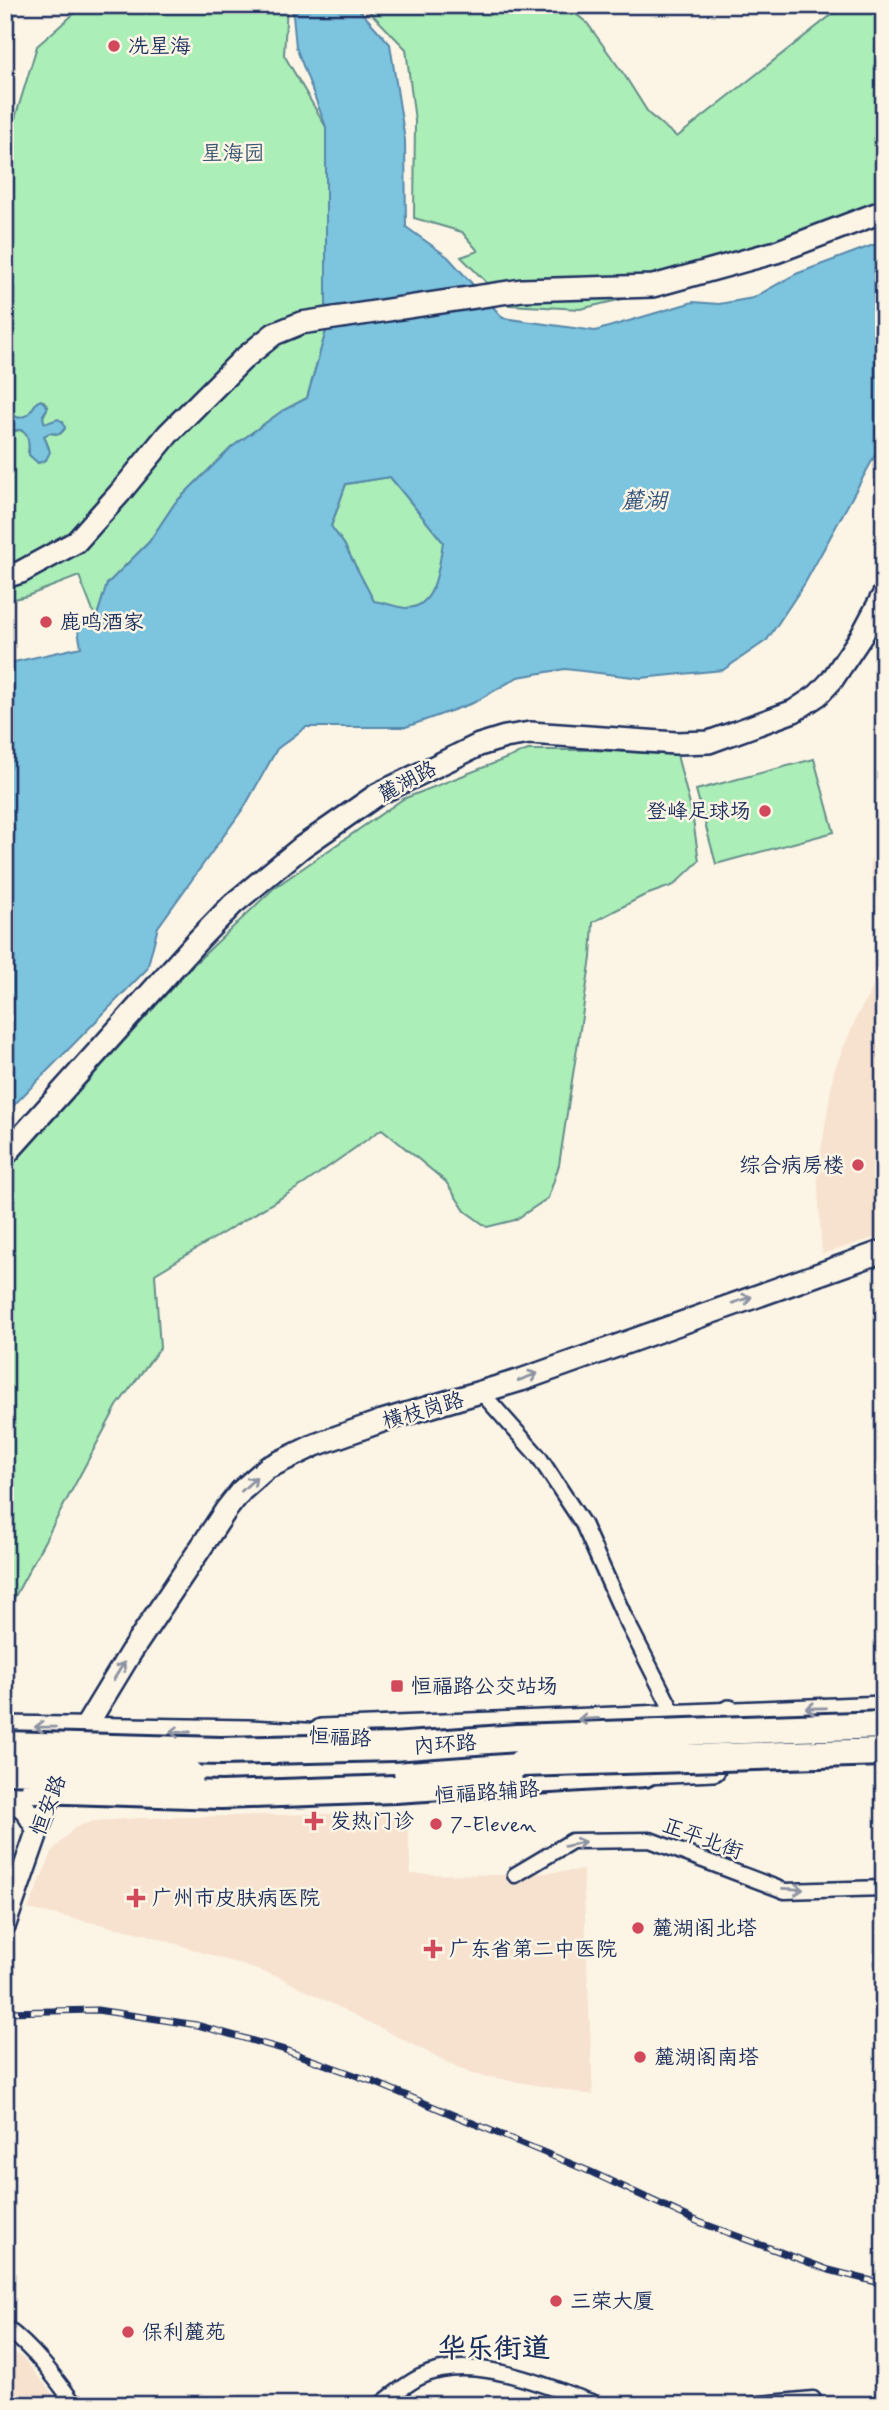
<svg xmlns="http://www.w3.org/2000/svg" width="889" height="2410" font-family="Mynerve,'LXGW WenKai TC',sans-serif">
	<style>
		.built { fill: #f7e2d0 }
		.green { fill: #aceeb7; stroke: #648e8a; stroke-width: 2 }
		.water { fill: #7dc4de; stroke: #5688ab; stroke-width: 2; fill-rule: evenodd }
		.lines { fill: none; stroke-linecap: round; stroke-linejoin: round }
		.street-casing { stroke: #1b2f5e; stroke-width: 19 }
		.secondary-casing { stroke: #1b2f5e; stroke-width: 26 }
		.primary-casing { stroke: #1b2f5e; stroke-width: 28 }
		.highway-casing { stroke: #1b2f5e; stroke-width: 32 }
		.street { stroke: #fcf5e5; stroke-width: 14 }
		.secondary { stroke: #fcf5e5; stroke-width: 21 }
		.primary { stroke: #fcf5e5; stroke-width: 23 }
		.highway { stroke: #fcf5e5; stroke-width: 26 }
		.rail-casing { stroke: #1b2f5e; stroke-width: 7 }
		.rail { stroke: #fcf5e5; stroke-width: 4.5; stroke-dasharray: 13; stroke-linecap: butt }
		.highway-bridge-casing { stroke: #1b2f5e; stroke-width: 32; stroke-linecap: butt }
		.highway-bridge { stroke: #fcf5e5; stroke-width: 26 }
		.oneway { stroke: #8c92a2 }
		.poi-dot { fill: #d1495b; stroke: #fcf5e5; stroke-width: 2.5 }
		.labels { text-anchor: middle; stroke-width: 5; stroke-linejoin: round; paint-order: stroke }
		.poi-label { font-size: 21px; fill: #1b2f5e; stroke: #fcf5e5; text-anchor: start }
		.park-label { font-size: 21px; fill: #385570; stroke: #fcf5e5 }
		.street-label { font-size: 21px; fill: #1b2f5e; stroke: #fcf5e5 }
		.water-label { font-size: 23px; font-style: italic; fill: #34547e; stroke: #fcf5e5 }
		.district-label { font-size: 28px; font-weight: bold; fill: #1b2f5e; stroke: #fcf5e5 }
	</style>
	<rect width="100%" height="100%" fill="#fcf5e5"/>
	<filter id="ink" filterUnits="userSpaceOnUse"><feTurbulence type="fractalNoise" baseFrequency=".0143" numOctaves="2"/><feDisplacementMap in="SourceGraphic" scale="14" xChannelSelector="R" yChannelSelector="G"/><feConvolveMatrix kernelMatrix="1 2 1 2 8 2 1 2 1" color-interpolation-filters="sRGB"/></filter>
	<g filter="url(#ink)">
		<path class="built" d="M884,823V1235L822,1254L817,1175L834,1070L857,1016L883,969L870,862Z
			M407,1812L411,1874L515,1875L583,1870L593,2095L471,2074L279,1977L145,1934L28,1909L53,1850L74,1828L93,1821L140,1818Z
			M5,2347L24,2359L62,2405H5Z"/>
		<path class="green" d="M84,5H287L284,55L326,127V331L307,398L282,411L232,447L175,503L149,542L107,584L96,619L79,576L27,596L5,601V439L7,433L20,430C30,436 30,441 28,452L38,463L46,460L49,448L44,436L49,433C56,434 62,435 65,428L44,422L42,419L48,407L44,401L37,402L28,415L19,418L14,416L5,403V126L13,125L37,46Z
			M363,5H565L587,23L625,76L649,114L677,137L844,5H884V221L730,274L580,309L509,305L461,257L478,251L462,232L414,218L415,121L406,49Z
			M390,477L444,543C439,564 437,609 406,608C398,608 384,602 374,602L344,544L331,527L346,484Z
			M528,750H592L677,755L692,813L699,861L674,885L643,896L593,922L591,958L559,1165L548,1198L515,1220L487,1227L465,1211L446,1182L382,1129L304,1184L155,1274L160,1348L117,1406L5,1615V1173L189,969L274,888L403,799Z
			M814,759L834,832L716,864L696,790Z"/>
		<path class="water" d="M292,5H355L390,44L405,140L406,227L448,257L503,318L595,331L693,302L719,304L753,298L796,274L884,241V439L805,583L767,640L723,670L641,678L565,669L518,677L473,703L406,727H306L277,749L245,806L158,927L147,969L13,1106L5,1110V664L81,647L77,625L96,619L107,584L149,542L175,503L232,447L282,411L307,398L326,331V127L296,47ZM390,477L443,542C439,564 437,609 406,608C398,608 384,602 374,601L344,544L331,526L346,484Z
			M41,400L48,407L43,415L44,422L47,423L58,419L63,422L65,428L60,434L49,433L44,436L50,452L46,460L38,463L29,455C29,440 29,422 7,433L5,439V403L14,416L19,418L28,415L37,402Z"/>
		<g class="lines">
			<defs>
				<path id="street" d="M482,1393L539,1457L583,1524L625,1618L674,1714
					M515,1875L572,1841L650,1840L785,1891L884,1888
					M5,2327C34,2349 54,2376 75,2405
					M380,2405C393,2395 406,2384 420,2377C474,2351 548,2388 600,2405
					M750,2405L813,2399L814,2405"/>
				<path id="secondary" d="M5,577L21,572L76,542L119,494L168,434L242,360L274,334L301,323L522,290L653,286L776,252L884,211
					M5,1155L199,939L233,904L302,847L378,794L479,745L505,737L530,733L676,743L709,742L794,711L818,695L832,680L862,635L884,594
					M321,1730L884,1707
					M77,1741L131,1652L226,1510L241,1491L267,1468L315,1445L382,1421L521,1380L884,1251
					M631,1776L645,1773L714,1770
					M5,1794L26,1810L38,1830
					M5,1924L56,1778"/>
				<path id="primary" d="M5,1728L249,1732L341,1737
					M696,1734L729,1712"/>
				<path id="highway" d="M190,1775L290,1773L521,1763
					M5,1788L35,1789
					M395,1789L645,1773"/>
			</defs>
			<use href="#street" class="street-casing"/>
			<use href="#secondary" class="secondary-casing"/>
			<use href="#primary" class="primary-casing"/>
			<use href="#highway" class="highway-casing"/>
			<use href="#street" class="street"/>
			<use href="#secondary" class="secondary"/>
			<use href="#primary" class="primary"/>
			<use href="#highway" class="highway"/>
			<defs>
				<path id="rail" d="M5,2012L97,2010L197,2025L282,2049L374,2082L591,2172L699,2222L829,2270L884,2284"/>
			</defs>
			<use href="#rail" class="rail-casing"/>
			<use href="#rail" class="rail"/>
			<defs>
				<path id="highway-bridge" d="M5,1745L221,1751L393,1747L517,1738L884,1725
					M521,1763L884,1752
					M5,1770L190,1775
					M35,1789L221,1795L395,1789"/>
			</defs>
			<use href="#highway-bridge" class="highway-bridge-casing"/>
			<use href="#highway-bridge" class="highway-bridge"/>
		</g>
		<defs><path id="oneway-shaft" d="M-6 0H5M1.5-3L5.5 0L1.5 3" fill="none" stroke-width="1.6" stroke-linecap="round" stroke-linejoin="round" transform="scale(1.75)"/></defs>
		<g class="oneway">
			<use href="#oneway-shaft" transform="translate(742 1300) rotate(-19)"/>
			<use href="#oneway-shaft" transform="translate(528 1377) rotate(-20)"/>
			<use href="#oneway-shaft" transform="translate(249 1484) rotate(-43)"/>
			<use href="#oneway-shaft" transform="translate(119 1671) rotate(-58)"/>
			<use href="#oneway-shaft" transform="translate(816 1708) rotate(179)"/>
			<use href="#oneway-shaft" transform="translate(588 1719) rotate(177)"/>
			<use href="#oneway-shaft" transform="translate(45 1727) rotate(-179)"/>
			<use href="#oneway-shaft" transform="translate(180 1732) rotate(-180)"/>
			<use href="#oneway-shaft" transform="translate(575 1844) rotate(-13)"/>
			<use href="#oneway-shaft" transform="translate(793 1889) rotate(3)"/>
		</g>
	</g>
	<g class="poi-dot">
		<circle cx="114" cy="46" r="7"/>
		<circle cx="46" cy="622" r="7"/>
		<circle cx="765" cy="811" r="7"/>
		<circle cx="858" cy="1165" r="7"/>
		<rect x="390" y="1679" width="14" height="14" rx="3.5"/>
		<path d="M310.5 1810.5h7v7h7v7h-7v7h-7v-7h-7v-7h7z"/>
		<circle cx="436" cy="1824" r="7"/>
		<path d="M132.5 1887.5h7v7h7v7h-7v7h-7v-7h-7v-7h7z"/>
		<circle cx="638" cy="1928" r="7"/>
		<path d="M429.5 1938.5h7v7h7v7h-7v7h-7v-7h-7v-7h7z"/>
		<circle cx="640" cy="2057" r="7"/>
		<circle cx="556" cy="2301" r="7"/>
		<circle cx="128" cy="2332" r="7"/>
	</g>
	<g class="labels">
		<g class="poi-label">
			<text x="128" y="53">冼星海</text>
			<text x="60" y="629">鹿鸣酒家</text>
			<text x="751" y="818" text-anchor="end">登峰足球场</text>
			<text x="844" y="1172" text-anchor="end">综合病房楼</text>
			<text x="411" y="1693">恒福路公交站场</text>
			<text x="330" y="1828">发热门诊</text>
			<text x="450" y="1831">7-Eleven</text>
			<text x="152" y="1905">广州市皮肤病医院</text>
			<text x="652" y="1935">麓湖阁北塔</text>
			<text x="449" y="1956">广东省第二中医院</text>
			<text x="654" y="2064">麓湖阁南塔</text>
			<text x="570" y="2308">三荣大厦</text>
			<text x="142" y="2339">保利麓苑</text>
		</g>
		<g class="park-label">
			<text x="233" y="160">星海园</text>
		</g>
		<g class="street-label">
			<text transform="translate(407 781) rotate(-28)" y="7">麓湖路</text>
			<text transform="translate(423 1410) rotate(-16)" y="7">横枝岗路</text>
			<text transform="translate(340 1737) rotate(3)" y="7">恒福路</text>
			<text transform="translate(445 1744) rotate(-4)" y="7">内环路</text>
			<text transform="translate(487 1792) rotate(-4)" y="7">恒福路辅路</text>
			<text transform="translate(48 1805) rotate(-69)" y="7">恒安路</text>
			<text transform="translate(703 1838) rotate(20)" y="7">正平北街</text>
		</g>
		<g class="water-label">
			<text x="644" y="508">麓湖</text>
		</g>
		<g class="district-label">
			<text x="494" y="2357">华乐街道</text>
		</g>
	</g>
	<rect width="889" height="2410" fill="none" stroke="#fcf5e5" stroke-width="28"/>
	<rect x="14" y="14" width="861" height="2382" fill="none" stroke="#1b2f5e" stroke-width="2.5" filter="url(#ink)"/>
</svg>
